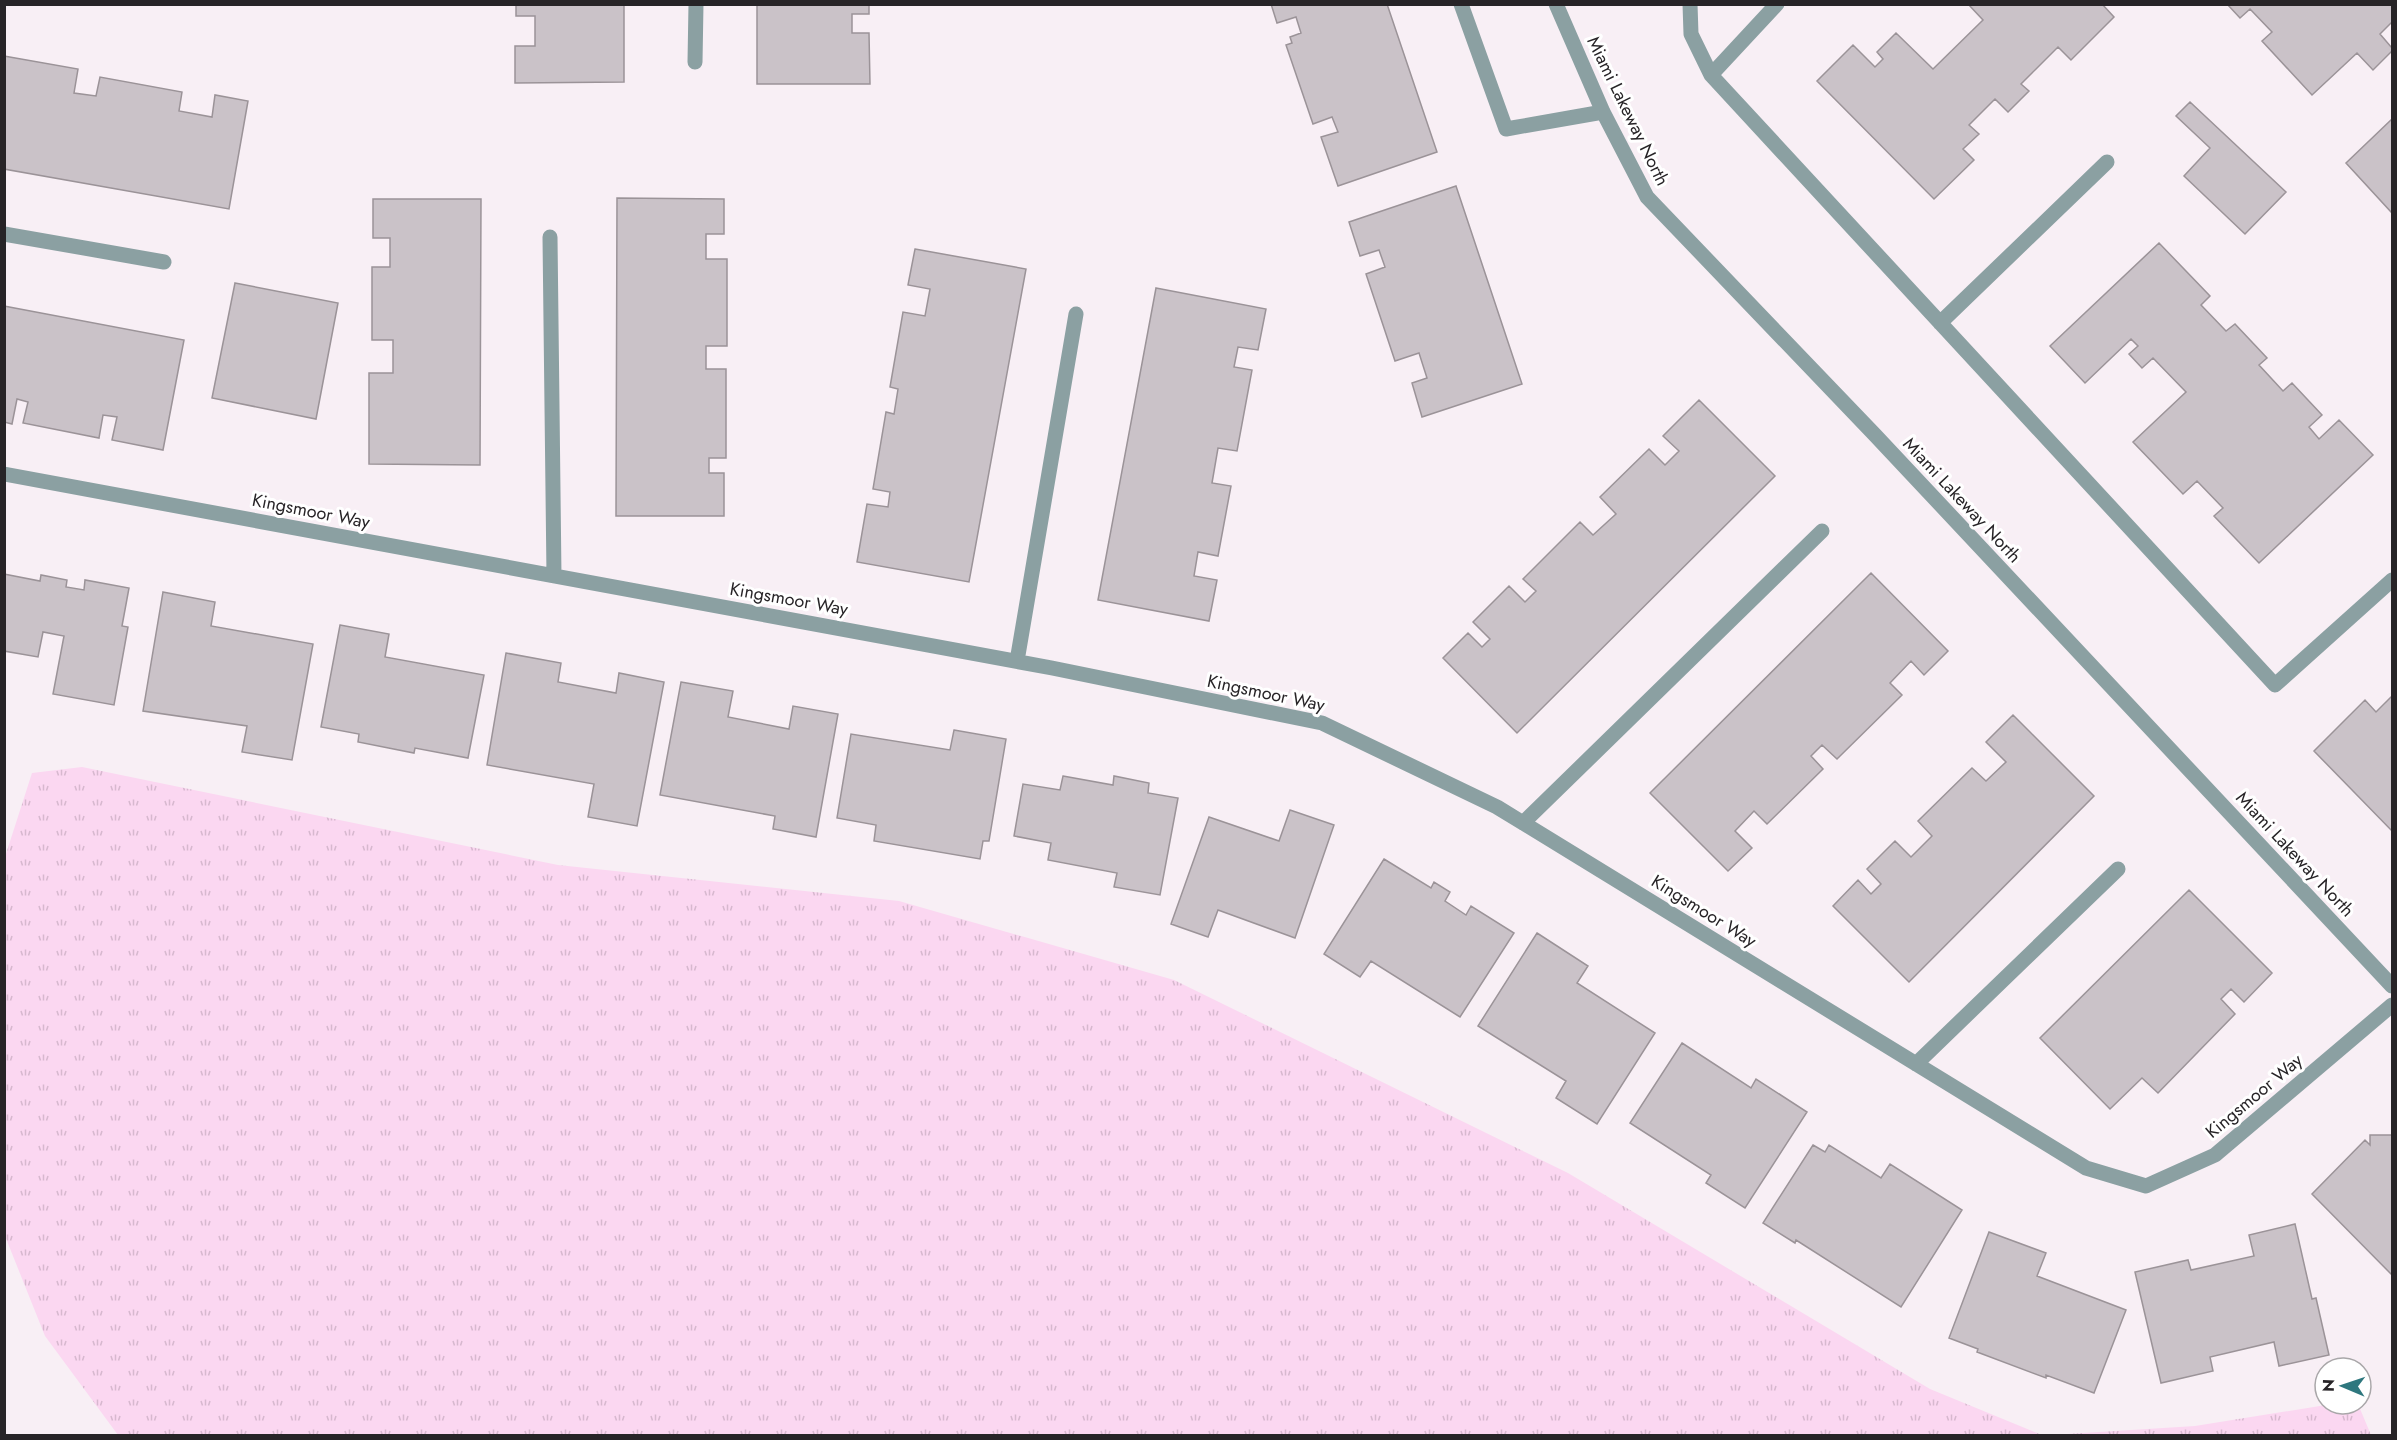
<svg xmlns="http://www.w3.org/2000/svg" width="2397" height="1440" font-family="Jost,sans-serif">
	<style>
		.grass { fill: url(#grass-tufts) }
		.building { fill: #cac2c8; stroke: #9b9398; stroke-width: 1.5 }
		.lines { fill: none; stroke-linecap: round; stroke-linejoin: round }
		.minor { stroke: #8ba0a2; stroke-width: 15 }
		.labels { text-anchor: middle; stroke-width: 6; stroke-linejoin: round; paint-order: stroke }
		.street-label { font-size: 18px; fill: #272427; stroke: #fff }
	</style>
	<defs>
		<pattern id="grass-tufts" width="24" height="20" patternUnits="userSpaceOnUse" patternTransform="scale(1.5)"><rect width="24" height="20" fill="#fbd7f1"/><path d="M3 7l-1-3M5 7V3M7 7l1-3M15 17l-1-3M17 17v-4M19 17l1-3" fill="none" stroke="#d7b8cf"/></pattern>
	</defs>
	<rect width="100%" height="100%" fill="#f8eff5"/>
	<path class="grass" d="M82,767L558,865L899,901L1174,980L1568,1173L1930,1389L2042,1435H118L45,1336L5,1236V857L32,773Z
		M2332,1404H2358L2371,1435H2051L2195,1426Z"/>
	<path class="building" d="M516,4H624V82L515,83V46H535V16H516Z
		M757,4H869V14H852V33H869L870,84H757Z
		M1271,4H1387L1437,152L1338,186L1321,137L1338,132L1332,117L1313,124L1286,45L1292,43L1290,37L1301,33L1296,17L1277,23Z
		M1968,4H2102L2114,17L2071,60L2058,47L2021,84L2029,91L2008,112L1995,99L1969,125L1979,134L1963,149L1974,160L1934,199L1817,81L1853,45L1875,67L1883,59L1877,52L1896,33L1933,69L1983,20Z
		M2227,4H2392V22L2380,34L2392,48V51L2373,70L2357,53L2312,95L2262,41L2272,32L2250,9L2240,18Z
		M4,56L78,69L74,93L96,96L100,77L182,92L179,111L212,117L215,95L248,101L229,209L4,169Z
		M2190,102L2286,192L2245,234L2184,176L2210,148L2176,116Z
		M2392,119V213L2346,163Z
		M1456,186L1522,384L1422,417L1412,383L1427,378L1419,353L1395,361L1366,274L1385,267L1379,250L1360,256L1349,222Z
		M617,198L724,199V234H706V259H727V346H706V369H726V458H709V473H724V516H616Z
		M373,199H481L480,465L369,464V373H393V340H372V267H390V238H373Z
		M2159,243L2210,296L2201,305L2226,331L2235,324L2267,358L2259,365L2283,391L2292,383L2322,415L2309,427L2319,439L2339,420L2373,455L2259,563L2214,516L2223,508L2197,481L2183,494L2133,442L2186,392L2153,358L2142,368L2129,354L2138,346L2131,339L2085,383L2050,346Z
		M915,249L1026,269L969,582L857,562L867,504L888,507L890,492L873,489L886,412L894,414L898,389L890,387L903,312L925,316L930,289L908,285Z
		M235,283L338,303L316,419L212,398Z
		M1156,288L1266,309L1258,350L1238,347L1234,367L1252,370L1237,451L1218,448L1212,483L1231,486L1218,556L1198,552L1194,576L1217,580L1209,621L1098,600Z
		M4,306L184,340L163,450L112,440L117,417L103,415L99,438L23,423L28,402L17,399L12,424L4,422Z
		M1699,400L1775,476L1517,733L1443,658L1468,633L1482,647L1490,639L1473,622L1509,586L1525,602L1536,591L1523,579L1580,522L1593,535L1616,514L1600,497L1649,449L1665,465L1679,451L1663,436Z
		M1871,573L1948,651L1924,675L1911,661L1890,683L1902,695L1837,759L1822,745L1811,756L1823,769L1767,824L1754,811L1735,831L1752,848L1728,871L1650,793Z
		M4,574L40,581L41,575L67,580L66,587L84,590L85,580L129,588L122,626L128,627L114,705L53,694L64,636L43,632L38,657L4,651Z
		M163,592L215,602L211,626L313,644L292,760L242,752L247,726L143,711Z
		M340,625L389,634L385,657L484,675L468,758L415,748L414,753L358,742L359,734L321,727Z
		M506,653L561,663L558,682L616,693L619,673L664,682L637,826L588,817L594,784L487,765Z
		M681,682L733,691L728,717L789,729L793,706L838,714L816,837L773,829L775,816L660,795Z
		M2392,696V831L2314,751L2365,700L2376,712Z
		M2013,715L2094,796L1909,982L1833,906L1858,880L1871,894L1881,884L1867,869L1895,841L1911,857L1932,836L1918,821L1972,768L1986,781L2006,762L1986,742Z
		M954,730L1006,739L989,841H983L980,859L874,841L876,825L837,818L851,734L950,750Z
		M1063,776L1113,785L1114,776L1149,783L1148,793L1178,798L1160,895L1114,887L1117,873L1048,860L1051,843L1014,836L1023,784L1060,790Z
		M1290,810L1334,825L1295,938L1218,910L1208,937L1171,924L1209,817L1279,841Z
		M1384,859L1431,888L1434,882L1450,892L1445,901L1466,915L1471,906L1514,933L1460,1017L1371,961L1360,977L1324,954Z
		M2189,890L2272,973L2244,1002L2231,989L2221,999L2235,1014L2158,1093L2142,1078L2110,1109L2040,1038Z
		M1537,933L1588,966L1577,983L1655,1033L1597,1124L1556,1098L1566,1081L1478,1026Z
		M1682,1043L1751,1088L1756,1079L1807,1112L1745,1208L1706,1183L1711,1175L1630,1123Z
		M2370,1135H2392V1275L2312,1194L2365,1140L2370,1145Z
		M1813,1145L1825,1152L1829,1145L1881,1178L1890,1164L1962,1210L1901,1307L1796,1240L1795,1243L1763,1223Z
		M2295,1224L2312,1299L2316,1298L2329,1355L2279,1366L2274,1342L2210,1357L2213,1371L2161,1383L2135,1272L2188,1260L2191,1270L2254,1256L2249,1235Z
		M1989,1232L2046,1253L2037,1276L2126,1310L2094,1393L2046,1375V1378L1977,1352L1978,1349L1949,1338Z"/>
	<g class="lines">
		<path class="minor" d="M1461,4L1506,129L1603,112
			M1556,4L1603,112L1647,197L1875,435L2392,986
			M1690,4L1691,34L1711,75L2275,685L2392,580
			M695,62L696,4
			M1711,75L1777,4
			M4,234L164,262
			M550,237L554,576
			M1940,323L2107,162
			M4,474L1052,668L1322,723L1497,807L2086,1168L2146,1186L2215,1155L2392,1005
			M1017,661L1076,314
			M1523,823L1822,531
			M1916,1064L2118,869"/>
	</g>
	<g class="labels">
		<g class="street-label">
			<text transform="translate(1628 111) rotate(64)" y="6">Miami Lakeway North</text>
			<text transform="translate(1962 500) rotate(47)" y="6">Miami Lakeway North</text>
			<text transform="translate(311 511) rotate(11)" y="6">Kingsmoor Way</text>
			<text transform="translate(789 599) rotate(10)" y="6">Kingsmoor Way</text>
			<text transform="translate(1266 693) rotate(12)" y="6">Kingsmoor Way</text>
			<text transform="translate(2295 854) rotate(47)" y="6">Miami Lakeway North</text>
			<text transform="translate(1704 911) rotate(32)" y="6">Kingsmoor Way</text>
			<text transform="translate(2254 1096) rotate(-40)" y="6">Kingsmoor Way</text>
		</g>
	</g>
	<rect width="2397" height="1440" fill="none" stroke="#272427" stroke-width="12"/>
	<g transform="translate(2343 1386) rotate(272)"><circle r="28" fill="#ffffff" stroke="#a9a7a9" stroke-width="1.5"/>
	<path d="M0-4.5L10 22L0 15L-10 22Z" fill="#2e777e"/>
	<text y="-9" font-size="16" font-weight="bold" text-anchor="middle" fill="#272427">N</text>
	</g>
</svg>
